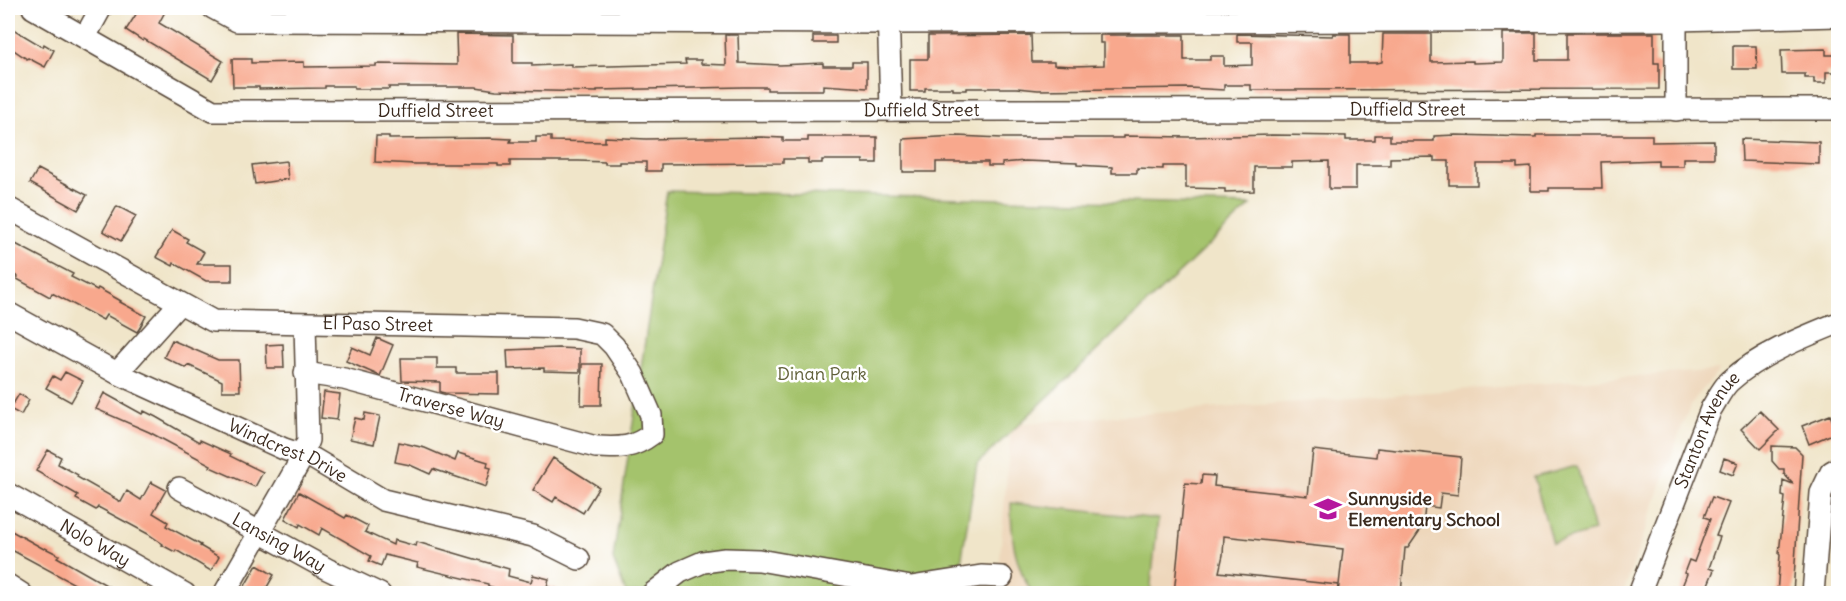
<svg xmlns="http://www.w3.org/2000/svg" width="1846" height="601" font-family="Delius,sans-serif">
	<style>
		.built { fill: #eed7bb }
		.green { fill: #a4c36c; stroke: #707645; stroke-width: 1.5 }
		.building { fill: #f8a88d }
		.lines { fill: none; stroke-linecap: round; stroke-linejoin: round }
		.minor-casing { stroke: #564638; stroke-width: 24 }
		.minor { stroke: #fff; stroke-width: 21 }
		.labels { text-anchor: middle; stroke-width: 5; stroke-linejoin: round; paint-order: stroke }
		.street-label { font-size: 18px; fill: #3b2a1e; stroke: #fff }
		.park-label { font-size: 18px; fill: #606039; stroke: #fff }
		.poi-label { font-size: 18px; font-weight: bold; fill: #3b2a1e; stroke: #fff; text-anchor: start }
	</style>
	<rect width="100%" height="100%" fill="#fff"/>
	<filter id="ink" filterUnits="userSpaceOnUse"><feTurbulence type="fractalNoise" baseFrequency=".0167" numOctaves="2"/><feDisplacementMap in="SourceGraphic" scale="12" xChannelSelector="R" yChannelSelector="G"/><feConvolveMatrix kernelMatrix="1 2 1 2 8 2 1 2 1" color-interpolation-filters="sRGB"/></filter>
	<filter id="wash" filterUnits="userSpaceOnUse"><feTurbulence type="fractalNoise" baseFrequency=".008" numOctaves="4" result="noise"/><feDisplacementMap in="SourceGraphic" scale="24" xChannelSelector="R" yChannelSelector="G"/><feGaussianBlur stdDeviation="1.35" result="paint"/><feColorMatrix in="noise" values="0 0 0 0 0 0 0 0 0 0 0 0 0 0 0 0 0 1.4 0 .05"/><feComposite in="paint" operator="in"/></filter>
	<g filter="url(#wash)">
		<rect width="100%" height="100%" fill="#f0e5c9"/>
		<path class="built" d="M1720,370L1696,397L1686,415L1623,593L997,594L1011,424Z"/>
		<path class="green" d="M667,191L1251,205L977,464L956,593H626L613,559Z
			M1577,466L1594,531L1552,543L1534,477Z
			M1011,503L1158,519L1150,593H1032C1014,562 1011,538 1011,503Z"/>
		<g id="blocks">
			<path class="building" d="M140,8H167L159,23L223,61L212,80L144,39L143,41L126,30Z
				M8,26L43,47L44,44L54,50L45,67L28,58L27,59L8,46Z
				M1503,33H1536V60H1567V33H1654V63H1659V89L1273,90H1251V85H1224V90L1189,88L1038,90L1017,88H967V90H953V88H925V91H910V59H928V36L1031,35L1032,62H1054V65L1074,66L1104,65V43H1100V35H1184V60H1210V56H1224V66L1252,65V42H1237V34L1333,36V34H1350V63H1377L1382,62L1383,34H1431V62L1473,61V63L1503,62Z
				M456,34L513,35V63H532V66L572,64V67L686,64L685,60H701V64L726,65L725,35H738L739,63L780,65L823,63V66H852V62H867V88L823,85V90H767V87H743L597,90V92L496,90L476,87H389V89H354V86H325V88L259,89V87H233L232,59H251V63L304,62V67L376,66V64L457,65Z
				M813,36H836V43H813Z
				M1733,46H1756L1757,69H1733Z
				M1826,49V55H1839V72H1826V83H1814V78H1805V74H1782L1781,50Z
				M1272,135L1346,136V140H1375V135H1390V141H1434V136L1456,135L1536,137V135H1652V142L1714,141V158H1683V166H1658V160L1601,162L1602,188H1549V191H1531V167L1517,168V164H1477V185H1449V161H1434V157L1390,158V165H1356V189H1329V161L1292,162V167H1254V191L1225,192V189L1186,188V166H1163V169L1137,168V173H1112V167L1077,165V163L1025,161L1002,163V166H988V162H936V172H903V139L957,136L1002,138H1123V136L1189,137Z
				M376,136H389V139L489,138L511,139L510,142H536V137H551V141L605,142V137L646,139L761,137L783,138V141H808V137H877V163H863V160H822V163H808V159H783V163L661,164V171H646V162H619V164H605V162L579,161H510V166H498V164H415L375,162Z
				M1741,139L1819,142V164L1742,161Z
				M286,161L288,179L255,184L252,165Z
				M38,169L87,195L78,210L30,183Z
				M117,206L136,216L121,241L103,231Z
				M172,230L188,239L186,242L204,252L197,264H232V281H206L174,263L173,266L156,257Z
				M8,240L73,274L71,277L97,290L98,288L121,301L120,302L146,316L139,329L137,332L106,315L103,320L52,293L50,297L17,279L18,277L8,271Z
				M377,338L393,345L380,376L346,361L352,347L370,355Z
				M172,340L218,360H239L240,391H222V381L188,365L186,368L164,357Z
				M283,344L284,368H267L266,345Z
				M558,348L580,349V372L544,371V368L508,369L507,350Z
				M401,358H437V368H456V373H499V394L445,393L440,392V382L402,381Z
				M582,364H602L601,405H581Z
				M65,372L83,381L71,402L46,388L53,376L60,380Z
				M324,392L340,394L337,420L321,418Z
				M104,393L142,414L144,411L156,417L199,442L200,440L231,454L230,456L263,472L255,487L210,467L211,465L149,432L96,409Z
				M19,394L29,400L21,415L10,409Z
				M1760,411L1779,430L1760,449L1741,429Z
				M365,413L380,416L374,444L350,439L355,418L364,420Z
				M1830,415L1837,432L1809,444L1802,426Z
				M399,442L425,448L455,461L458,453L488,462L487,467L491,468L486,487L433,469L430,474L410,465L395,462Z
				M1772,446L1795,447L1802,454L1793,594H1777L1780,555L1779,554L1785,497L1782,496L1783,480L1793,484L1784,474V469H1779L1772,461Z
				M1377,448L1461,457L1458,495L1441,493L1439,508L1425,506L1423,526L1408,548H1405L1401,594H1338L1343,549L1224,536L1223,555L1219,572L1338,585L1337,594H1174L1185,483L1201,484L1202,475L1215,476L1214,486L1308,496L1313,450L1376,457Z
				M48,450L61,457L58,464L78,475L77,477L121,502L127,491L141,500L151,482L166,490L153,513L168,522L166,526L201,545L200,546L219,557L211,571L176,550L175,552L162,545L163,544L148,534L98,507L96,510L76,499L78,495L36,471Z
				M553,458L599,487L583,513L556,497L553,502L533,490Z
				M1724,458L1738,463L1733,475L1720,470Z
				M299,492L345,518L347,515L368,526L365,532L393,545L394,540L416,546L417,542L509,569L508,576L531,582L533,575L549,579L547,587L558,589L557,594H517L488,586V584L417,567L418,563L385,555L381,566L369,561L371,556L322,528L319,535L300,524L299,527L285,519Z
				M1712,497L1729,503L1716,536L1720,537L1709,568L1714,570L1704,594H1679L1687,574L1684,573L1689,560L1694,562L1710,519L1704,517Z
				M8,529L44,549L45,548L59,555L57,557L122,594H79L82,588L8,548Z
				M257,565L274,575L263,594H250L243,589Z"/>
		</g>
	</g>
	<g filter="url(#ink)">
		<use href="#blocks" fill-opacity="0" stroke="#564638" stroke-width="1.5"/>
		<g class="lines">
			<defs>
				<g id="minor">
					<path id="s1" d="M33,8L213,111L1838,109"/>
					<path d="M213,8L237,21L888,23L1676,20L1838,16"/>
					<path d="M888,8L891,110"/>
					<path d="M85,37L101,8"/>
					<path d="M1676,110V8"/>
					<path id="s2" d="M8,208L213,321L574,328L602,334L614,346L633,374L651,415L652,434C632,449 620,448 596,447L344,379L305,373"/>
					<path id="s3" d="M8,313L117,373L284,449L314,459L383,500L533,536L579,559"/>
					<path d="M117,373L179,304"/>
					<path id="s4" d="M179,488L327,569L380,594"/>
					<path id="s5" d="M8,494L185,594"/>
					<path d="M8,585L22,594"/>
					<path d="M224,594L298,465L308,440L305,324"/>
					<path d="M652,594L680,572L703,562L725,559L759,560L911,587L981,576L1002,577"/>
					<path id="s6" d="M1639,594L1711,409C1717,400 1722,388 1730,381C1760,354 1801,338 1838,323"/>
					<path d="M1813,594L1821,493L1831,472L1838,468"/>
				</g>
			</defs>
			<use href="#minor" class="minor-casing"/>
			<use href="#minor" class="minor"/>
		</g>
	</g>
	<defs>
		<symbol id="school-bare" viewBox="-9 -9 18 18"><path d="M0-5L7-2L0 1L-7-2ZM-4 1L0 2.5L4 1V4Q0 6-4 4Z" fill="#b5179e" stroke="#fff" stroke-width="2.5" paint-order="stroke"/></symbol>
	</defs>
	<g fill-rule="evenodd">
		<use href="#school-bare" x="1309" y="490" width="38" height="38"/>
	</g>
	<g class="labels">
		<g class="street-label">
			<text dy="6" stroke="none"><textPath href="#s1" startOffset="430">Duffield Street</textPath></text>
			<text dy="6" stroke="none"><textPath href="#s1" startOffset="916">Duffield Street</textPath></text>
			<text dy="6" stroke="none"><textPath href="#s1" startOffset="1402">Duffield Street</textPath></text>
			<text dy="6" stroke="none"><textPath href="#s2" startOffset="399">El Paso Street</textPath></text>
			<text transform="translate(451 408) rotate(15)" y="6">Traverse Way</text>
			<text dy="6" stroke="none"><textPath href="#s6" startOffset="178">Stanton Avenue</textPath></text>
			<text dy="6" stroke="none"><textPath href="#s3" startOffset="312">Windcrest Drive</textPath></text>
			<text dy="6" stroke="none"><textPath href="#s4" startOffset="114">Lansing Way</textPath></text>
			<text dy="6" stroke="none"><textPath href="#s5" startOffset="100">Nolo Way</textPath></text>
		</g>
		<g class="park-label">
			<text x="822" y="380">Dinan Park</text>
		</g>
		<g class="poi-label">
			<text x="1348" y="505">Sunnyside<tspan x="1348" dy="21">Elementary School</tspan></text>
		</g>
	</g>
	<rect width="1846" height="601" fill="none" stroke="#fff" stroke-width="30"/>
</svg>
